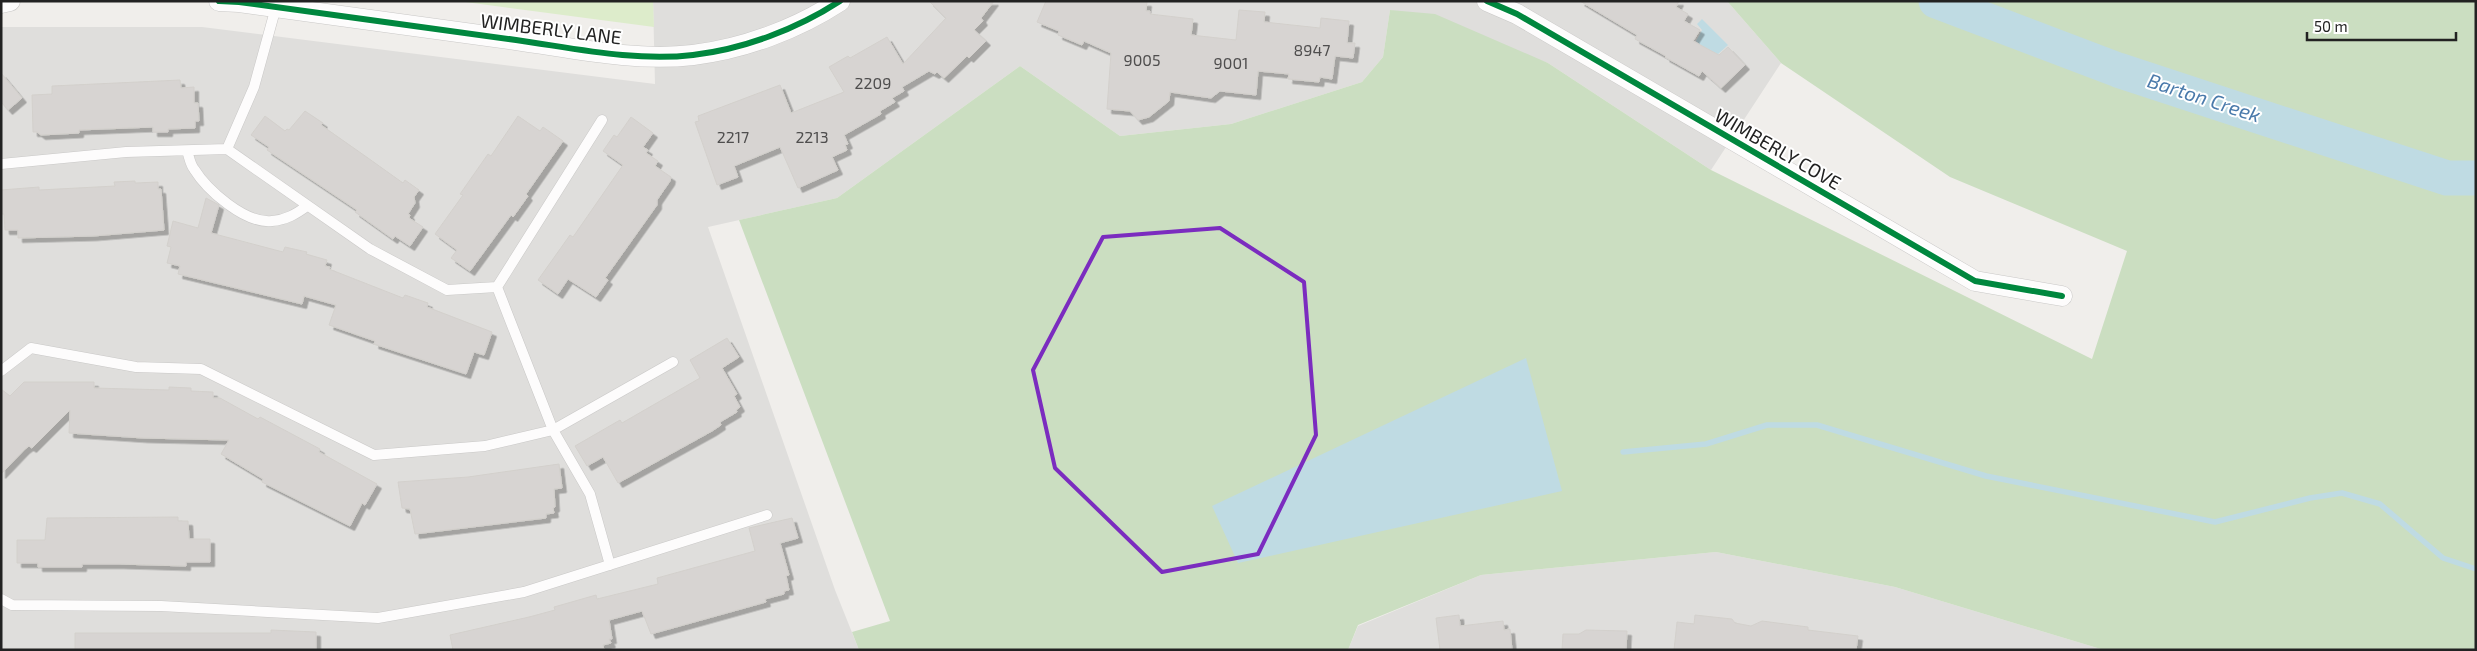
<svg xmlns="http://www.w3.org/2000/svg" width="2477" height="651" font-family="'Exo 2',sans-serif">
	<style>
		.residential { fill: #dfdedc }
		.grass { fill: #ddeccb }
		.forest { fill: #cbdec1 }
		.water { fill: #bfdbe3 }
		.lines { fill: none; stroke-linecap: round; stroke-linejoin: round }
		.stream { stroke: #bfdbe3; stroke-width: 5.5 }
		.river { stroke: #bfdbe3; stroke-width: 35 }
		.building { fill: #d7d4d2; stroke: #d3d0cc; filter: url(#shadow) }
		.service-casing { stroke: #c9c8c7; stroke-width: 11 }
		.minor-casing { stroke: #c9c8c7; stroke-width: 21 }
		.service { stroke: #fdfcfc; stroke-width: 10 }
		.minor { stroke: #fdfcfc; stroke-width: 20 }
		.cycleway-casing { stroke: #fff; stroke-width: 9 }
		.cycleway { stroke: #00873e; stroke-width: 6 }
		.marked { fill: none; stroke: #7b2cbf; stroke-width: 4; stroke-linejoin: round }
		.labels { text-anchor: middle; stroke-width: 4; stroke-linejoin: round; paint-order: stroke }
		.number-label { font-size: 16px; fill: #4f4e4e }
		.street-label { font-size: 19px; fill: #222; stroke: #fff }
		.water-label { font-size: 20px; font-style: italic; fill: #4a7aab; stroke: #fff }
	</style>
	<defs>
		<filter id="shadow"><feDropShadow dx="4.5" dy="4.5" stdDeviation="0" flood-color="#0004"/></filter>
	</defs>
	<rect width="100%" height="100%" fill="#f0eeeb"/>
	<path class="residential" d="M653,1H1727L1781,63L1711,170L1548,63L1390,10L1383,57L1362,82L1231,124L1120,136L1020,66L837,198L708,227L835,590L859,650H1V27H202L655,84Z
		M1716,552L1895,587L2104,650H1348L1358,626L1481,575Z"/>
	<path class="grass" d="M458,1H653L654,27Z"/>
	<path class="forest" d="M1727,1H2476V650H2104L1895,587L1716,552L1481,575L1358,625L1348,650H859L852,632L890,621L739,220L837,198L1020,66L1120,136L1231,124L1362,82L1383,57L1390,10L1435,14L1548,63L1711,170L2092,359L2127,251L1950,177L1781,63Z"/>
	<path class="water" d="M1702,19L1728,45L1718,54L1704,48L1696,41L1702,30L1697,24Z
		M1526,358L1562,491L1238,563L1212,506Z"/>
	<g class="lines">
		<path class="stream" d="M1623,452L1706,444L1767,425H1817L1986,476L2215,522L2310,498L2342,493L2380,504L2443,558L2476,569"/>
		<path class="river" d="M1936,1L2118,70L2447,178H2476"/>
	</g>
	<path class="building" d="M929,1H994L981,18L983,21L974,30L986,41L969,58L967,56L944,78L937,72L935,74L929,71L902,87L904,91L892,98L895,102L880,111L881,114L844,135L848,144L845,145L847,150L832,157L838,170L798,188L780,147L734,166L738,177L717,185L695,122L699,121L698,116L780,85L791,113L844,92L829,67L848,56L850,58L887,37L903,64L946,18Z
		M1046,1L1147,2L1146,11H1150V14L1193,19L1191,35L1236,40L1239,10L1265,12L1264,22L1320,28L1321,18L1349,21L1347,43H1355L1353,58L1335,56L1332,79L1320,77L1319,82L1288,79L1289,74L1258,71L1256,95L1220,91L1211,98L1170,92L1169,101L1149,117L1138,120L1130,111L1107,109L1111,53L1084,41L1082,45L1058,35L1059,31L1037,22Z
		M1580,1H1679L1676,7L1688,14L1684,21L1700,30L1693,41L1719,55L1728,47L1745,65L1721,88L1702,71L1699,76L1665,57L1666,56L1635,39L1637,35Z
		M1,73L22,98L8,110L1,102Z
		M180,80L181,88L194,87V103H198L199,121H195V128L168,129V132H153V127L79,130V133L41,135L37,132H33L32,95L52,94V86Z
		M305,111L323,123L321,125L368,158L403,183L405,180L419,190L414,197L415,203L408,214L410,215L409,218L423,227L410,246L395,236L393,239L355,212L357,210L267,150L269,147L251,135L265,116L285,131L287,129L289,130Z
		M518,116L540,131L543,127L563,141L526,194L528,196L513,217L511,215L470,271L451,258L457,250L435,234L463,195L460,194L488,154L491,156Z
		M631,117L653,133L643,147L648,150L646,153L658,161L655,166L671,177L670,181L657,200V205L605,278L608,280L596,297L568,279L558,294L538,280L570,235L573,237L623,165L603,151L614,135L617,137Z
		M135,181V183L158,182V189H161L164,230L93,236L18,238V230H5L4,214H1V190L39,187V190L115,186L114,182Z
		M206,198L219,205L211,233L283,252L285,247L307,252L306,254L327,260L325,266L330,267L329,269L403,298L405,295L428,303L427,307L492,332L484,355L474,352L466,374L374,344L375,341L329,325L336,305L304,296L302,304L178,274L180,266L167,263L171,247L167,246L173,221L198,228Z
		M727,338L739,357L722,368L737,394L734,396L740,407L736,410L737,412L720,422L721,425L712,431L618,483L603,457L587,466L575,446L620,420L622,423L700,378L690,360Z
		M24,382H94V388L169,390V387L191,388V391L213,392V398H220L258,419L260,417L320,449L319,452L377,484L365,505L362,503L350,526L262,482L263,479L221,454L229,440L143,438L69,433L70,410L32,448L29,446L25,449L1,474V389L10,396Z
		M559,464L562,488L554,489L555,507L553,508L554,513L546,514V518L415,534L410,509L402,508L398,482L468,477Z
		M178,517V521H188L189,539H210V562H186V566L119,564H82V567H38V563H17V540H45L47,518Z
		M792,518L798,538L780,543L789,575L786,576L789,590L784,591V594L765,599L766,602L651,634L642,611L609,620L612,639H609L611,643L603,645L604,650H453L450,635L529,617L555,610L554,607L596,595L597,599L658,584L657,578L755,551L749,528Z
		M1459,615L1460,626L1503,621L1504,630L1510,629L1512,650H1440L1436,618Z
		M1695,615L1732,619L1735,623L1751,626L1762,621L1808,627V630L1858,636L1856,650H1674L1677,622L1694,624Z
		M271,630L316,632V650H75V633H271Z
		M1586,630L1627,631L1626,650H1562L1563,634H1579Z"/>
	<g class="lines">
		<defs>
			<path id="service" d="M227,149L254,87L276,7
				M187,151C189,156 190,164 194,169C207,190 245,224 272,221C286,220 296,214 307,206
				M1,164L126,152L227,149L370,249L447,290L497,287
				M1,371L31,348L136,367L201,369L374,455L485,446L553,430L497,287L602,120
				M610,565L590,494L553,430L673,362
				M1,599L12,605L161,606L378,618L524,592L767,515"/>
			<path id="minor" d="M219,1L239,2C331,15 424,27 516,40C573,48 635,62 693,55C744,49 797,29 840,1
				M1487,1L1517,14L1975,281L2062,296
				M1,3L10,1"/>
		</defs>
		<use href="#service" class="service-casing"/>
		<use href="#minor" class="minor-casing"/>
		<use href="#service" class="service"/>
		<use href="#minor" class="minor"/>
		<defs>
			<path id="cycleway" d="M219,1L239,2C331,15 424,27 516,40C573,48 635,62 693,55C744,49 797,29 840,1
				M1487,1L1517,14L1975,281L2062,296"/>
		</defs>
		<use href="#cycleway" class="cycleway-casing"/>
		<use href="#cycleway" class="cycleway"/>
	</g>
	<path class="marked" d="M1220,228L1304,282L1316,435L1258,554L1162,572L1055,468L1033,370L1103,237Z"/>
	<g class="labels">
		<g class="number-label">
			<text x="1312" y="56">8947</text>
			<text x="1142" y="66">9005</text>
			<text x="1231" y="69">9001</text>
			<text x="873" y="89">2209</text>
			<text x="733" y="143">2217</text>
			<text x="812" y="143">2213</text>
		</g>
		<g class="street-label">
			<text transform="translate(551 29) rotate(7)" y="7">WIMBERLY LANE</text>
			<text transform="translate(1778 149) rotate(30)" y="7">WIMBERLY COVE</text>
		</g>
		<g class="water-label">
			<text transform="translate(2204 98) rotate(18)" y="7">Barton Creek</text>
		</g>
	</g>
	<rect width="2477" height="651" fill="none" stroke="#222222" stroke-width="5"/>
	<path d="M2307 32v8h149v-8" fill="none" stroke="#222222" stroke-width="2.5"/>
	<text x="2314" y="32" font-size="15" fill="#222222" stroke="#ffffff" stroke-width="4" paint-order="stroke">50 m</text>
</svg>
